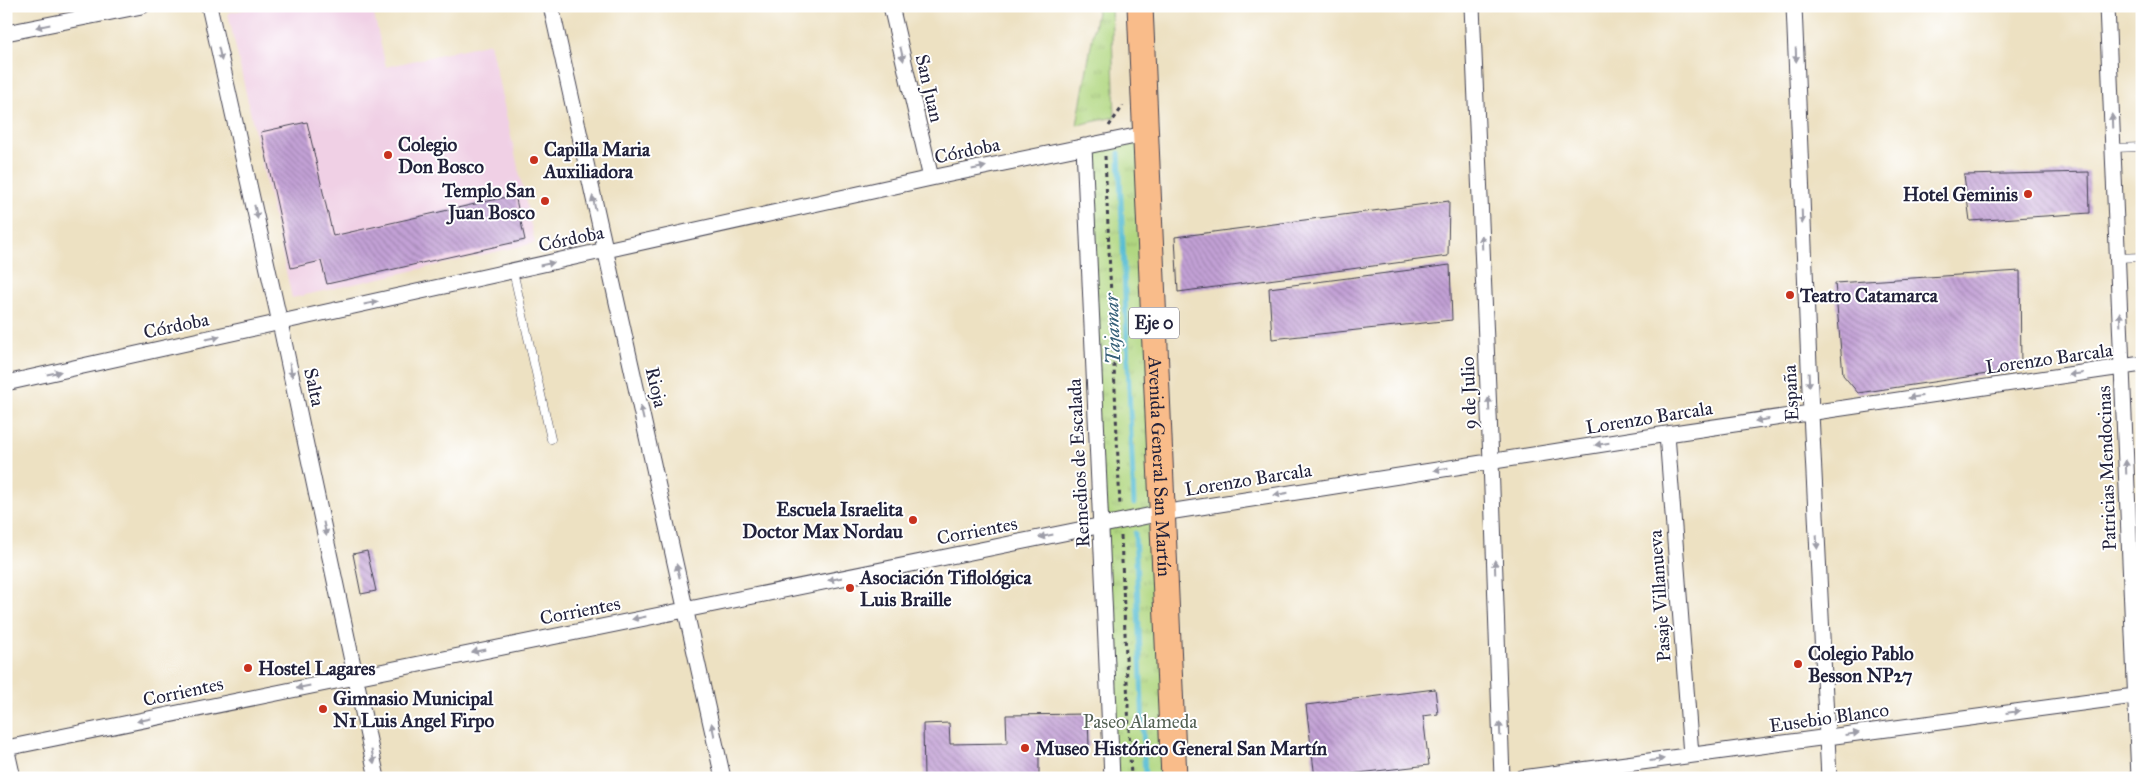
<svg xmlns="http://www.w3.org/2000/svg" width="2148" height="784" font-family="'IM FELL Great Primer',serif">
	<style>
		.built { fill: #f0d0e5 }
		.park { fill: url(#park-tufts); stroke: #6a7c5e }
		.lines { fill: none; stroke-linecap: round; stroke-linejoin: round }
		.stream { stroke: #55bcd3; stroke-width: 5 }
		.building { fill: url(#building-back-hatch) }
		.lane-casing { stroke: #403f4f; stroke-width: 9 }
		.street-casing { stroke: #403f4f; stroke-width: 17 }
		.primary-casing { stroke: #403f4f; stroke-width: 27 }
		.path { stroke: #403f4f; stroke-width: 3; stroke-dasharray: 4 4; stroke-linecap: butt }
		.lane { stroke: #fff; stroke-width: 8 }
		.street { stroke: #fff; stroke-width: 15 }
		.primary { stroke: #f9bc8a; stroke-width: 25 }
		.oneway { fill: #9c9ca7 }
		.poi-dot { fill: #c8321e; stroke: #fff; stroke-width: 2 }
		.labels { text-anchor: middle; stroke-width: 4; stroke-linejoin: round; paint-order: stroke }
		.shield { fill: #fff; stroke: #646476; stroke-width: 1 }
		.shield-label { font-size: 18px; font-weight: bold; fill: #22223b }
		.street-label { font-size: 19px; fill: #22223b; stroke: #fff }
		.poi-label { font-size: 19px; font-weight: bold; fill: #22223b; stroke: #fff; text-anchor: start }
		.park-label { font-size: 19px; fill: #546154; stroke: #fff }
		.water-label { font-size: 20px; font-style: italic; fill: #366078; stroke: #fff }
	</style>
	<defs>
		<pattern id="park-tufts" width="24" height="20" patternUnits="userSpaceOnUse" patternTransform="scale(1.25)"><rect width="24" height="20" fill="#b1d781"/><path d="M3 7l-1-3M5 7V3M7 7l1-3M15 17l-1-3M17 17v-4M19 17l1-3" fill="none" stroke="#98b870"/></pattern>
		<pattern id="building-back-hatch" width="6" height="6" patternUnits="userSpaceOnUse" patternTransform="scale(1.25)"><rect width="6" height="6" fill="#c3a1d6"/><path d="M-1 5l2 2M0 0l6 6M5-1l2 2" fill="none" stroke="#9e83af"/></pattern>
	</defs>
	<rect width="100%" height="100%" fill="#fff"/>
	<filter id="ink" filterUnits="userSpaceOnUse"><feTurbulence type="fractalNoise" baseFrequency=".02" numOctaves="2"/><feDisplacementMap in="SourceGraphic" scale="10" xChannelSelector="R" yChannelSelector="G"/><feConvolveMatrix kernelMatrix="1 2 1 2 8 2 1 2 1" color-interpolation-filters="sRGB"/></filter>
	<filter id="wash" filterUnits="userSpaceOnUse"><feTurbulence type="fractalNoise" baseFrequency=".0096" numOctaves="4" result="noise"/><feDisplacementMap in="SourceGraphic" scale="20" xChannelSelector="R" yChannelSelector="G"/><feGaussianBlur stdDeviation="1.12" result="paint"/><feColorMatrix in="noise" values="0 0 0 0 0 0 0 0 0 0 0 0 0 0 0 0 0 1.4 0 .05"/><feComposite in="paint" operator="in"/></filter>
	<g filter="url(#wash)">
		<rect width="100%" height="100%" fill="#ede1c2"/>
		<path class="built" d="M260,6H372L386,67L490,43L535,243L292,298L228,13Z"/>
		<path class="park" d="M1098,6H1111L1115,117L1077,125Z
			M1145,134L1174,778H1112L1084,146Z"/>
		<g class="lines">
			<path class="stream" d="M1119,153L1134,504
				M1135,533L1145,778"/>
		</g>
		<g id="blocks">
			<path class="building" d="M307,122L333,236L515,195L525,240L327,284L321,261L291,268L261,132Z
				M2089,172L2090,213L1970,221L1964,175Z
				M1449,201L1448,256L1178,292L1175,237Z
				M1450,265L1452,320L1272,339L1269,288Z
				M2020,271L2021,369L1858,393L1843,375L1835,283Z
				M367,551L376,591L361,594L353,554Z
				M1435,689L1438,714L1423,716L1429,765L1315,778L1306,705Z
				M1088,714L1089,747L1039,748V778H924L923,724L949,723L950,744L1007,743L1006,715Z"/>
		</g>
	</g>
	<g filter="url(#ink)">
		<use href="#blocks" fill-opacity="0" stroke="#403f4f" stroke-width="1"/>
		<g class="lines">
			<defs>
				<path id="lane" d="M2113,148L2142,147
					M2117,258L2142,257
					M513,271L551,439"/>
				<path id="street" d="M209,6L280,323L377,778
					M551,6L723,778
					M891,6L931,178
					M1472,6L1491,461L1502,778
					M1794,6L1811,413L1829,778
					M2107,6L2139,778
					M6,33L142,6
					M1084,146L1112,778
					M6,383L931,178L1145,134
					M1667,434L1691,755
					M6,747L13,778
					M6,748L1162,513L1667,434L2142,364
					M1522,778L2142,695"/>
				<g id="primary">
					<path id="s1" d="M1140,6L1174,778"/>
				</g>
			</defs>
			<use href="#lane" class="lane-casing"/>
			<use href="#street" class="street-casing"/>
			<use href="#primary" class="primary-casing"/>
			<path class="path" d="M1109,126L1123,106
				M1105,156L1120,507
				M1121,536L1131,778"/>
			<use href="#lane" class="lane"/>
			<use href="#street" class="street"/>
			<use href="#primary" class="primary"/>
		</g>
		<defs><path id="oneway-solid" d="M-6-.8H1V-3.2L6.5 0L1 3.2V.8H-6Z" transform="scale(1.25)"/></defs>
		<g class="oneway">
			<use href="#oneway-solid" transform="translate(43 26) rotate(169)"/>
			<use href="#oneway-solid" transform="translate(220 54) rotate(77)"/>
			<use href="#oneway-solid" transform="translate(902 54) rotate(77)"/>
			<use href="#oneway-solid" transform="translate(1796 55) rotate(88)"/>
			<use href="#oneway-solid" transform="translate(2112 121) rotate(-92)"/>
			<use href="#oneway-solid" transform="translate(979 168) rotate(-12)"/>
			<use href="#oneway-solid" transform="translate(594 203) rotate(-102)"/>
			<use href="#oneway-solid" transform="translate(256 212) rotate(77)"/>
			<use href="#oneway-solid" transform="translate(1802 217) rotate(88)"/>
			<use href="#oneway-solid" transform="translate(1482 242) rotate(-92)"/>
			<use href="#oneway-solid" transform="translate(547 264) rotate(-12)"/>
			<use href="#oneway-solid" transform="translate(371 303) rotate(-12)"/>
			<use href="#oneway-solid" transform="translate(2120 319) rotate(-93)"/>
			<use href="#oneway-solid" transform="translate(213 338) rotate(-12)"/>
			<use href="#oneway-solid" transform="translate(291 370) rotate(78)"/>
			<use href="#oneway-solid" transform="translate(54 373) rotate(-12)"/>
			<use href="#oneway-solid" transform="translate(2076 374) rotate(172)"/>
			<use href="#oneway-solid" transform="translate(1809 380) rotate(87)"/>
			<use href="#oneway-solid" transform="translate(1915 397) rotate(172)"/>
			<use href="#oneway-solid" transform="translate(1489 404) rotate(-92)"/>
			<use href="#oneway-solid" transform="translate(642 413) rotate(-103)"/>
			<use href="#oneway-solid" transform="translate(1762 420) rotate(172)"/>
			<use href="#oneway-solid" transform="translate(1602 444) rotate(171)"/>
			<use href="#oneway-solid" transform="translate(2126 467) rotate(-92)"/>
			<use href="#oneway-solid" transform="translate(1441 469) rotate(171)"/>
			<use href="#oneway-solid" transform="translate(1281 494) rotate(171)"/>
			<use href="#oneway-solid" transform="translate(325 529) rotate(78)"/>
			<use href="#oneway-solid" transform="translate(1046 536) rotate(169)"/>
			<use href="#oneway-solid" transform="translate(1817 542) rotate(87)"/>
			<use href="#oneway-solid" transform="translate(1495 567) rotate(-92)"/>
			<use href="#oneway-solid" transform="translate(678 571) rotate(-103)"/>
			<use href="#oneway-solid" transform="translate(835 579) rotate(169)"/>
			<use href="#oneway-solid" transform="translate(639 618) rotate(169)"/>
			<use href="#oneway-solid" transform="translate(479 651) rotate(169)"/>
			<use href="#oneway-solid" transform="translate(303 687) rotate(168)"/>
			<use href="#oneway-solid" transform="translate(2013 712) rotate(-8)"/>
			<use href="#oneway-solid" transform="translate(144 720) rotate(168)"/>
			<use href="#oneway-solid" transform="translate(1500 729) rotate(-92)"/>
			<use href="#oneway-solid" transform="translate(713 730) rotate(-102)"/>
			<use href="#oneway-solid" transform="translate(1852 734) rotate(-8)"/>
			<use href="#oneway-solid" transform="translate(373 757) rotate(78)"/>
			<use href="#oneway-solid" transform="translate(1657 760) rotate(-8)"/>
		</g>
	</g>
	<g class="poi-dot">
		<circle cx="388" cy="155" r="5"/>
		<circle cx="534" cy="160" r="5"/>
		<circle cx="2028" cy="194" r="5"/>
		<circle cx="545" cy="201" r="5"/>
		<circle cx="1790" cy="295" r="5"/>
		<circle cx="913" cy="520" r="5"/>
		<circle cx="850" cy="588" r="5"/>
		<circle cx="1798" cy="664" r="5"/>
		<circle cx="248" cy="668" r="5"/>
		<circle cx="323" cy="709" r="5"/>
		<circle cx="1025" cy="748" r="5"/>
	</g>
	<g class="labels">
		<rect class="shield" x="1129" y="307.5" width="50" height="31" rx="4"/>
		<g class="shield-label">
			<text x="1154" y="329">Eje 0</text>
		</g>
		<g class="street-label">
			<text transform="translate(930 88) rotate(77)" y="7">San Juan</text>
			<text transform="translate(967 150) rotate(-12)" y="7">Córdoba</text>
			<text transform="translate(571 238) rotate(-12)" y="7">Córdoba</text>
			<text transform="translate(176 325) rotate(-12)" y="7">Córdoba</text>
			<text transform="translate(2049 358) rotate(-8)" y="7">Lorenzo Barcala</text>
			<text transform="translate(315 387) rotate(78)" y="7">Salta</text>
			<text transform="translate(657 387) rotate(77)" y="7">Rioja</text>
			<text transform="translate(1468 393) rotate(-92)" y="7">9 de Julio</text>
			<text transform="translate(1790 393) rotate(-93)" y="7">España</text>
			<text transform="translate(1649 417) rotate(-9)" y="7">Lorenzo Barcala</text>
			<text transform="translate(1078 463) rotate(-93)" y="7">Remedios de Escalada</text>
			<text dy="7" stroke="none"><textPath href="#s1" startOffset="461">Avenida General San Martín</textPath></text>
			<text transform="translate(2106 468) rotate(-92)" y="7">Patricias Mendocinas</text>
			<text transform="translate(1248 479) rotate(-9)" y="7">Lorenzo Barcala</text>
			<text transform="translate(977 530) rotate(-11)" y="7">Corrientes</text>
			<text transform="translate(1659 596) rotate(-94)" y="7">Pasaje Villanueva</text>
			<text transform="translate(580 610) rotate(-11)" y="7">Corrientes</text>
			<text transform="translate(183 691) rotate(-12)" y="7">Corrientes</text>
			<text transform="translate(1829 717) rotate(-8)" y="7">Eusebio Blanco</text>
		</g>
		<g class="poi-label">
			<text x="398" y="151">Colegio<tspan x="398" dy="22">Don Bosco</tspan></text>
			<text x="544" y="156">Capilla Maria<tspan x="544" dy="22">Auxiliadora</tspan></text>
			<text x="535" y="197" text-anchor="end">Templo San<tspan x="535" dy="22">Juan Bosco</tspan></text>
			<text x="2018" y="201" text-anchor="end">Hotel Geminis</text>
			<text x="1800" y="302">Teatro Catamarca</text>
			<text x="903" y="516" text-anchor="end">Escuela Israelita<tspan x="903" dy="22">Doctor Max Nordau</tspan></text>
			<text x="860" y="584">Asociación Tiflológica<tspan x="860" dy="22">Luis Braille</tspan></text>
			<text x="1808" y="660">Colegio Pablo<tspan x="1808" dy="22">Besson NP27</tspan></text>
			<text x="258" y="675">Hostel Lagares</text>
			<text x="333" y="705">Gimnasio Municipal<tspan x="333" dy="22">N1 Luis Angel Firpo</tspan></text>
			<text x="1035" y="755">Museo Histórico General San Martín</text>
		</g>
		<g class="park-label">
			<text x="1140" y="728">Paseo Alameda</text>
		</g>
		<g class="water-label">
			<text transform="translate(1112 329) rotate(-92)" y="7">Tajamar</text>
		</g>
	</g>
	<rect width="2148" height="784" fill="none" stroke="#fff" stroke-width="25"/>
</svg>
